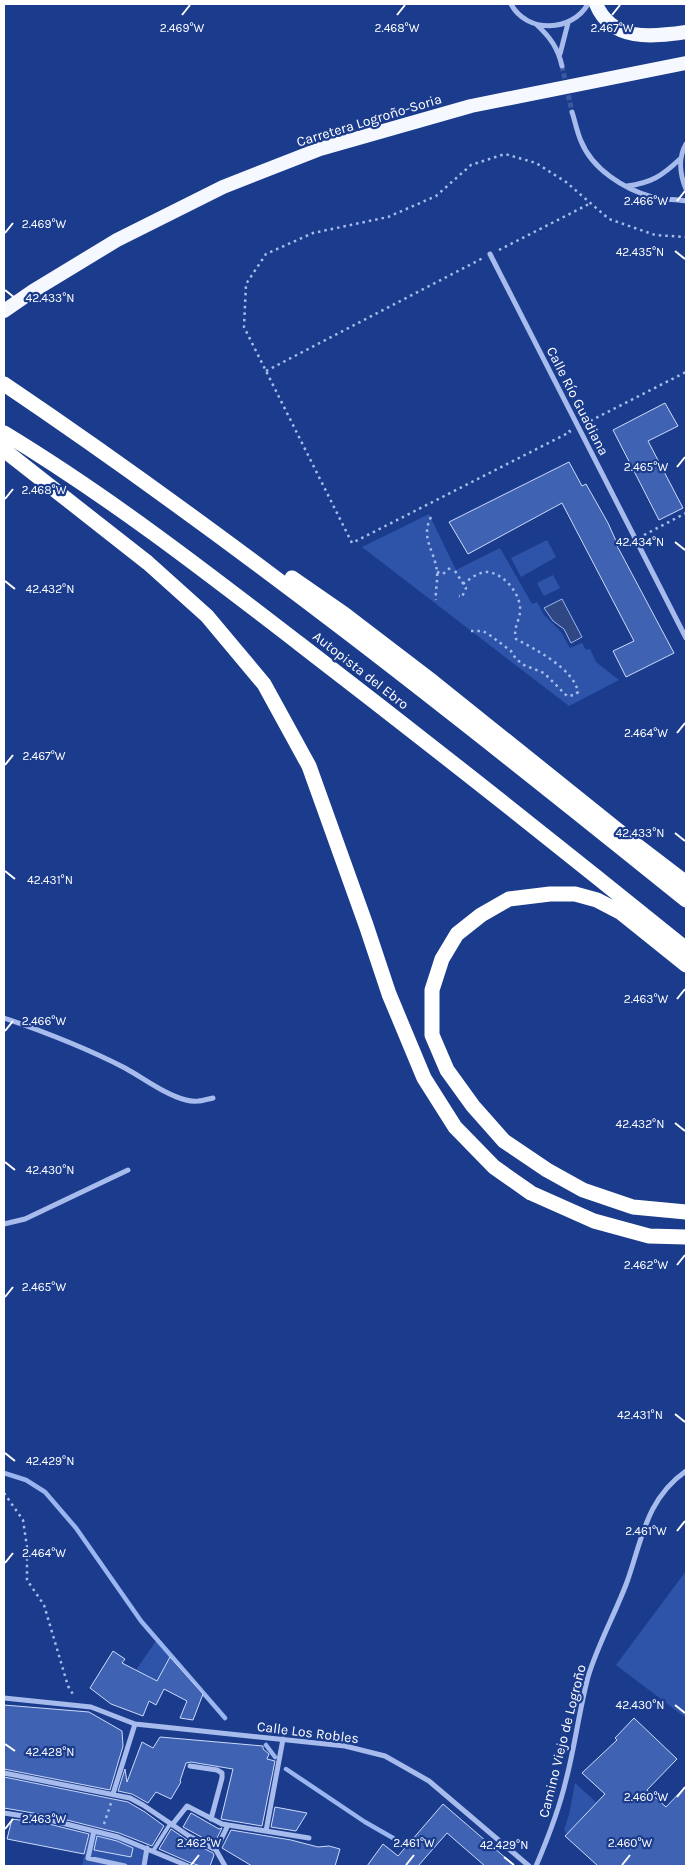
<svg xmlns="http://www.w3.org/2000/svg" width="690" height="1870" font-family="Karla,sans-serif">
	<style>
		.green { fill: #2e54aa }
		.water { fill: #2f4783; stroke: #9ab5ef }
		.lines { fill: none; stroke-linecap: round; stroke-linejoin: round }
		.stream { stroke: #9ab5ef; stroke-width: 4.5 }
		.building { fill: #3f62b2; stroke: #cddafa }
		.minor-tunnel { stroke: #3d599d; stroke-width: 5; stroke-dasharray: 5 2.5; stroke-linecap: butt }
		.path { stroke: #a7bced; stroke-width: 2.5; stroke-dasharray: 2.5 4; stroke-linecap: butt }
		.service { stroke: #a7bced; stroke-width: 4 }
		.minor { stroke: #a7bced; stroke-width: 5 }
		.trunk { stroke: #f6f8ff; stroke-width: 14 }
		.motorway { stroke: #fff; stroke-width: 15 }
		.ticks { fill: none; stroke: #fff; stroke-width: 2 }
		.labels { text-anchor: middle; stroke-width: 4.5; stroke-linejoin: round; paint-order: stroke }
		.street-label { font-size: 14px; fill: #fff; stroke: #1b3c8c }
		.ticks-label { font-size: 12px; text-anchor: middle; fill: #fff; stroke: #1b3c8c; stroke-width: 4.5; stroke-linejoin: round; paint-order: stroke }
	</style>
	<rect width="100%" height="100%" fill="#1b3c8c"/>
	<path class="green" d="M429,514L456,570L500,548L532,604L537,602L544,615L561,632L570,648L582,643L586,650L590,649L596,662L619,680L569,706L362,547Z
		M547,540L556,557L521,577L511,558Z
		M553,575L560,588L544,596L537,583Z
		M686,1571V1718L616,1665Z
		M156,1641L170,1658L153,1688L136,1670Z
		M575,1783L597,1803L567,1834L564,1830L569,1815Z
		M90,1830L147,1848L144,1866H82Z"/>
	<path class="water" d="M562,599L582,637L571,643L564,629L553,621L544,608Z"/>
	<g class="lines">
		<path class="stream" d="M4,1473L26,1480L45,1492L76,1528L141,1621L225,1718
			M266,1745L275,1757
			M286,1769L365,1822L393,1838"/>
	</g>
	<path class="building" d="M665,403L678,426L648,441L683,508L659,520L613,430Z
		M569,462L582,486L586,484L608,523L616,541L615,542L674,653L626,677L613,651L634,641L562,503L468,554L449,522Z
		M113,1651L125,1659L122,1663L157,1681L170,1657L203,1694L193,1720L180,1718L187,1701L164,1689L156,1705L149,1701L143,1716L111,1704L90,1688Z
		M4,1705L89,1712L122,1731L123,1746L110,1790L4,1769Z
		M634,1718L677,1759L647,1790L666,1807L686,1786V1866H598L565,1836L605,1794L582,1773L617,1740L615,1738Z
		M160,1737L263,1746V1749L269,1754L267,1759L275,1761L262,1826L221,1819L233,1769L191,1762L186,1763L180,1781L181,1782L171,1799L156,1792L148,1803L132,1794L118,1791L125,1769L127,1782L142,1742L153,1748Z
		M4,1777L128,1802L145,1812L164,1826L152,1846L119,1833L51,1816L4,1808Z
		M443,1804L515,1866H485L447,1833L418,1866H367L383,1844L398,1856Z
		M275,1807L307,1813L296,1831L271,1827Z
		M191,1813L219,1829L222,1828L214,1844L183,1827Z
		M12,1819L49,1824L89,1834L84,1854L7,1839Z
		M171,1829L187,1840L213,1853L214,1855L210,1866H201L191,1863L159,1849Z
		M231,1830L291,1840L318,1847L329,1846L340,1849L335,1866H252L222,1848Z
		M97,1836L117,1841L133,1848L131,1857L94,1850Z"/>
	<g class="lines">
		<path class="minor-tunnel" d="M562,66L572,112"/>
		<path class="path" d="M499,250L591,203
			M266,371L483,258
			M582,416L586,414L590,421L686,372
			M569,430L570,432L352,543L244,327L246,284L266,254L313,233L388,217L436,196L471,165L505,154L536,163L566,182L609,219L655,235L686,237
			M431,517C420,538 435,551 437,572C438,581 435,591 436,600
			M644,535L686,513
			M455,571L466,588L462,597L459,596
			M437,572L443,574L450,568
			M463,584C470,579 478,572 487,572C504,573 522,595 520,612C519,622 513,628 516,639C535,649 574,669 578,692L575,695L567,696L544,673L524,665L516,659L511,651L491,636L483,631H471
			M4,1493L23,1520L27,1547V1580L44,1605L68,1686L74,1696
			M104,1824L111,1803"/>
		<path class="service" d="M153,1851L170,1824"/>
		<path class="minor" d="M511,4C527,34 572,32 588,4
			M537,25C550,37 558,48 562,66
			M560,54L568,23
			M572,112C575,121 577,132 581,141C592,169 624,189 652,197C662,200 675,199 686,201
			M686,144C678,158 680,175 686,189
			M627,186C651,183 662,176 680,159
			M490,254L686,638
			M4,1018C45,1032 86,1048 125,1068C145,1079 164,1094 186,1100C196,1103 204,1100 213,1098
			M4,1224L25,1219L128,1170
			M4,1698L91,1707L135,1724L345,1746L385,1756L429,1781L529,1866
			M190,1766L217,1770L222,1773V1778L211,1819
			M4,1773L130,1798L143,1805L189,1836L216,1850L225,1866
			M113,1794L135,1724
			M4,1813L50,1820L118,1837L188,1866
			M172,1825L187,1806L222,1824L309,1838
			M94,1831L88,1858L125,1866
			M266,1831L283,1739
			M216,1850L228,1825
			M144,1866L147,1848
			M536,1866C548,1838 559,1810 566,1780C575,1746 579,1711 588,1677C598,1644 615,1614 627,1582C642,1540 646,1499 686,1471"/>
		<path class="trunk" d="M596,4C612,42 652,37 686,32
			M4,311L33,291L117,240L223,187L320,149L471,106L686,63"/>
		<path class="motorway" d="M4,384C241,544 464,721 686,900
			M4,433C108,496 205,571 301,645C431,745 559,846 686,949
			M4,450L148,563L207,616L264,684L309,766L366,925L389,994L424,1078L455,1127L494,1167L531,1193L594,1221L649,1236L686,1237
			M292,578L344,614L433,682L630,840L686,883
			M686,965L620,912L597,900L575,894H550L509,899L481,915L457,934L442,959L432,990V1035L447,1070L473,1106L504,1141L547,1170L583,1190L633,1207L686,1212"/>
	</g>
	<path class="ticks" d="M182,15L190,5M397,15L405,5M612,15L620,5M677,201L685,191M5,233L13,223M675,251L685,259M5,290L15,298M677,467L685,457M5,499L13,489M675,542L685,550M5,581L15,589M677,733L685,723M5,765L13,755M675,833L685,841M5,871L15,879M677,999L685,989M5,1031L13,1021M675,1123L685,1131M5,1162L15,1170M677,1265L685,1255M5,1297L13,1287M675,1414L685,1422M5,1453L15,1461M677,1531L685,1521M5,1563L13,1553M675,1705L685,1713M5,1744L15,1751M677,1797L685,1787M5,1829L13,1819M504,1857L514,1865M191,1865L199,1855M406,1865L414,1855M622,1865L630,1855"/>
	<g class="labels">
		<g class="street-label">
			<text transform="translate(369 120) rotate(-17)" y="5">Carretera Logroño-Soria</text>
			<text transform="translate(578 401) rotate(63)" y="5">Calle Río Guadiana</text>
			<text transform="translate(361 670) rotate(38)" y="5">Autopista del Ebro</text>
			<text transform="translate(308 1732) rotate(7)" y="5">Calle Los Robles</text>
			<text transform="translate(562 1741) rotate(-76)" y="5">Camino Viejo de Logroño</text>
		</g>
	</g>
	<g class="ticks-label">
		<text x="397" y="32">2.468°W</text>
		<text x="612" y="32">2.467°W</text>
		<text x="182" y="32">2.469°W</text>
		<text x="646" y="205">2.466°W</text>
		<text x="44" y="228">2.469°W</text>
		<text x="640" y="256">42.435°N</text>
		<text x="50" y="302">42.433°N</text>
		<text x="646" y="471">2.465°W</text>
		<text x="44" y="494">2.468°W</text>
		<text x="640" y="546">42.434°N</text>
		<text x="50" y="593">42.432°N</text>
		<text x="646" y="737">2.464°W</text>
		<text x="44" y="760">2.467°W</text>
		<text x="640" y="837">42.433°N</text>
		<text x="50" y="884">42.431°N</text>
		<text x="646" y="1003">2.463°W</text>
		<text x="44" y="1025">2.466°W</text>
		<text x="640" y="1128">42.432°N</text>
		<text x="50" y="1174">42.430°N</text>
		<text x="646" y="1269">2.462°W</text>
		<text x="44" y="1291">2.465°W</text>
		<text x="640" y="1419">42.431°N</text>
		<text x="50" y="1465">42.429°N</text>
		<text x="646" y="1535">2.461°W</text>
		<text x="44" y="1557">2.464°W</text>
		<text x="640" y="1709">42.430°N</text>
		<text x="50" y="1756">42.428°N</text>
		<text x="646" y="1801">2.460°W</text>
		<text x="44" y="1823">2.463°W</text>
		<text x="199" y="1847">2.462°W</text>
		<text x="414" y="1847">2.461°W</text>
		<text x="630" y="1847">2.460°W</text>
		<text x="504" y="1849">42.429°N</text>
	</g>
	<rect width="690" height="1870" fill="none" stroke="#ffffff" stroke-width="10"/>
</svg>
